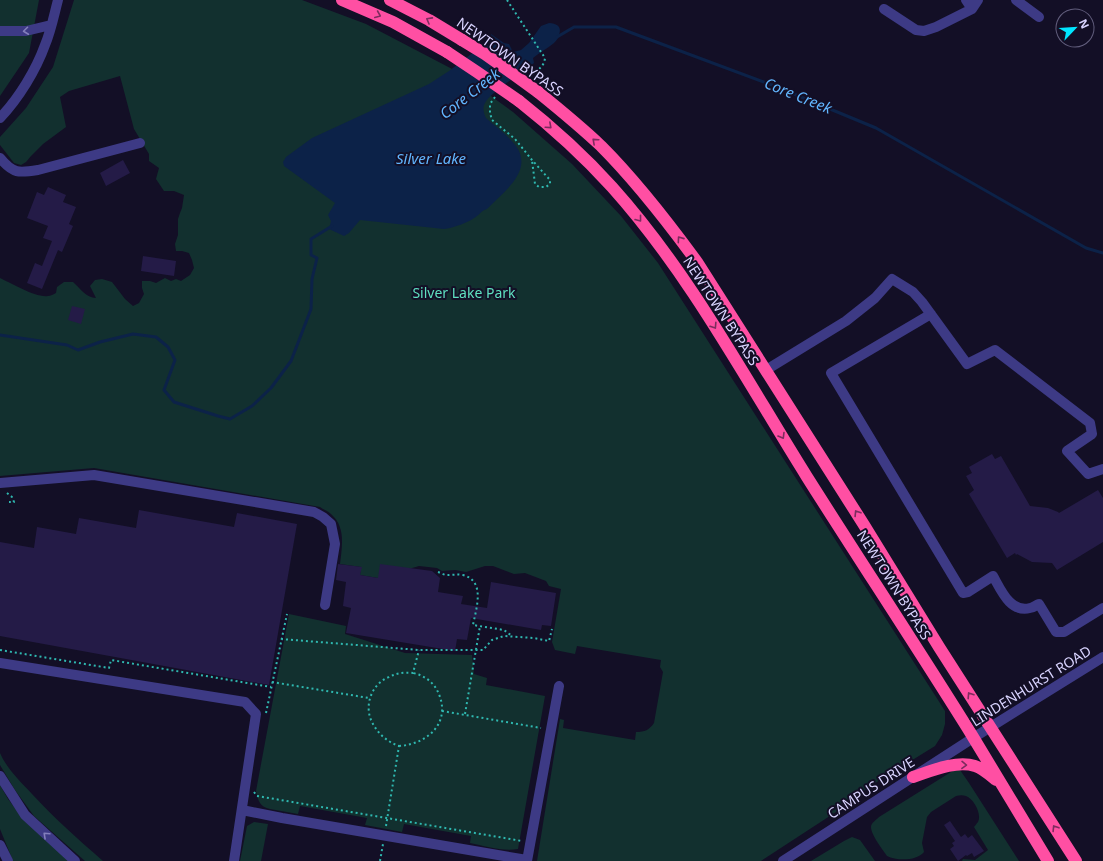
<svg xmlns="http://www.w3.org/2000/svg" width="1103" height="861" font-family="'Noto Sans',sans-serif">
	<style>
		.green { fill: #12302f }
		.water { fill: #0c2248 }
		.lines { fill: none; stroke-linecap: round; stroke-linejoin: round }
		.stream { stroke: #0c2248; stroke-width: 3 }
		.building { fill: #241b47 }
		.path { stroke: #2fb8b0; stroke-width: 2; stroke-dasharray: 2 3; stroke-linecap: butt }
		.minor { stroke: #3d3a85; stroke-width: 10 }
		.highway { stroke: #ff4fa3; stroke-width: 12 }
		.highway-bridge { stroke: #ff4fa3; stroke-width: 12 }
		.oneway { stroke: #7d2c5e }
		.oneway2 { stroke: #837fbc }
		.labels { text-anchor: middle; stroke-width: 4; stroke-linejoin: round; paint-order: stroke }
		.street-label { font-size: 14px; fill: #d9d4ff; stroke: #130f26 }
		.park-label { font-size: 14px; fill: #5fe0c0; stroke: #130f26 }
		.water-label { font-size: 15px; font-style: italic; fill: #62b6ff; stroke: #130f26 }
	</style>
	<rect width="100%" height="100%" fill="#130f26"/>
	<path class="green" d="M0,0H39L29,53L0,96Z
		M74,0H302L366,24L456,71L513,112L572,164L621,216L658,263L938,700L945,711V724L942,735L935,746L872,785L839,810L761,861H537L560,719L564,720L563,728L635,740L636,732C645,732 649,730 654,723L663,672L660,667L661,660L577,646L575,654L555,650L552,642L561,589L549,586L546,581L525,573L514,574L493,566H485L466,572L455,570L442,571L437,568L419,566L378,578L360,575L361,567L340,564C342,546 346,527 331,514C328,511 324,510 320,507L94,468L0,476V278C11,283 36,298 48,296C50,296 54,294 56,293L57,287L64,282H73C80,288 86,298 96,298L90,286L95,280L102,279L112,282L125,299L133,306L139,303L144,294L142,288V281H150L156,283L165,278L171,281L176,279L181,281L190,275L194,268L192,260L189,253L182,251H176L175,244L178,235V219L180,213L182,208L184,195L174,191H164L156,179L159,168L149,161V154L134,129L120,76L69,91L60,97L66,127L43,144L31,156L26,162L21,165L14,163L0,145V137L26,108L53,67Z
		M289,614L346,626L345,634L405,653L472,655L474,674L487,678L486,685L545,696L518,849C503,852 485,846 470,843L471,836L404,824L402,832L365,825L367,818L300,806L298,814L270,809C260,807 258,801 256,791Z
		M0,753C7,769 20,781 32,794C54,818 78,839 103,861H85L34,816L15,790L0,765Z
		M956,770H960L969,783L1019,861H962L963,859L975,860L988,850L974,827C974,827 978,822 978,822C982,814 974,799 966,796C963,795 960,795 956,796L931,812L927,817L922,843L924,852C917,861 897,861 887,856C883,850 871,835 871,827C871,823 876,820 879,817L951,772Z
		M0,785L8,799L23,819L69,861H13L0,829Z
		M254,822L268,824L261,861H240L247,826Z
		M852,837L860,840L875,861H811L844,841Z"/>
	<path class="water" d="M549,23C560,24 562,28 558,38C556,41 556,41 554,43C547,49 540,52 533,58L534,63C523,72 490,93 485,103C482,108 484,114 486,118C496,127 508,135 516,146C534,171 503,192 487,209C481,211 481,213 477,216C470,222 453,228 444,229L360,220L349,233L344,236L329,229L331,221L328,215L335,203L284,166L283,162L286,157L312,138L429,84L449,71L488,41L491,34L504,43L509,44L513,52L521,50L529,43L541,26Z"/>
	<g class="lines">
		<path class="stream" d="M557,37L574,27H616L772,85L876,128L1086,248L1103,253
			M0,335L67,345L78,350L100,342L133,334L156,337L168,347L175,360L164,390L174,402L218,416L230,419L252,406L271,388L291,361L311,309L312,279L317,258L311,255V239L332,226"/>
	</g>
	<path class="building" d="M123,160L130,173L106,186L100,173Z
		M48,187L66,195L63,202L76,207L69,224L73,226L62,252L58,250L42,289L27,283L35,263L42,266L52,241L43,238L48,226L27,218L37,192L44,195Z
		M143,256L176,261L174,276L141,271Z
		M72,306L85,309L81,324L68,320Z
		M992,454L995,459L1001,456L1030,506L1048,508L1058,512L1059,513L1098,490L1103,498V542L1057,570L1052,563L1032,562L1017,554L1016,555L1015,553L1007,558L969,494L974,490L966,476L972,473L969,467Z
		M139,510L234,527L237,513L297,524L269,685L0,636V542L34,548L37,527L76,534L79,518L136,528Z
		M338,564L362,567L360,575L378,578L380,564L432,571L440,578L438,592L463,596L461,604L487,608L491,582L556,593L551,626L542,625L541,630L471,618L467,640L457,639L455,651L346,633L351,608L343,606L346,582L336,580Z
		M950,821L961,837L965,834L968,838L972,835L984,851L974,857L972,853L967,856L966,855L958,861L950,849L954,846L952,843L955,841L944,825Z"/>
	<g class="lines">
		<path class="path" d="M507,0L545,58C544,67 538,70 531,74
			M495,97L490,104V113L492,120L515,139L532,160L550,180V184L546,187H539L535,184L532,160
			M7,493L12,497L14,502H9
			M438,572C441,573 444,575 447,575C452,575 457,574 463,575C486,581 476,609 473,625L504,630L512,636
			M281,639L419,650H483L492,640L504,636L534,638L549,641L552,629
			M0,650L109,668L111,660L271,687
			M272,682L369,698
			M442,711L541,728
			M266,713L287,614
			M465,714L480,626
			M399,746C429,744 453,721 437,690C432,681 423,675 413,673
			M254,792L257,796L522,841
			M386,826L399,746C388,742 379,735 373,724C363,707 371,684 389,677C397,673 404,672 413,673L419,650
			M380,861L383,844"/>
		<path class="minor" d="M1016,0L1039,17
			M884,9L916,30L924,31L936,27L972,9L966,0
			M972,9L978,0
			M0,31H26L51,25
			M0,118C19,98 36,70 45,45C51,31 54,15 58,0
			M0,158C13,174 19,173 38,170L140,143
			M931,314L831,373L963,593L968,592L993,576C1001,590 1010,613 1030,608C1033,608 1036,605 1039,604L1056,632H1064L1103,608
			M766,370L846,321L875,298L892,279L913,292L922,302L967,364L995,350L1090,423L1092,434L1067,451L1088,474L1103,469
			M0,483L94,475L314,512L323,517L331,524L335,544L325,605
			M0,663L245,702L256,714L234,861
			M0,776L25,815L75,861
			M242,810L282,818L527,860
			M0,845L8,861
			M527,861L559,686
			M783,861L973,738L1103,657"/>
		<path class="highway" d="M342,0L393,22L447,52
			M390,0L429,20L462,40
			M538,92C559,109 581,127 601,146C637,182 667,221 697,262L864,525L939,647L1076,861
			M519,101C552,127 584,156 612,187C690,274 745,378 807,477C862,564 919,650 973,737C998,778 1023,820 1048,861
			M913,777C931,771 956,760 975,766C982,768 990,775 996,780"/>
		<path class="highway-bridge" d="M462,40L485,54L538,92
			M447,52L477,72L519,101"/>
	</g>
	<defs><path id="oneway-chevron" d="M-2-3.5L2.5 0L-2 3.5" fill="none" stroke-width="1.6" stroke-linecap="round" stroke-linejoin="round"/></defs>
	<g class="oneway">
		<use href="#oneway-chevron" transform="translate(378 15) rotate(23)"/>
		<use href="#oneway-chevron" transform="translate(429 20) rotate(-151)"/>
		<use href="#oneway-chevron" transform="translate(549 126) rotate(42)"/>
		<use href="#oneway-chevron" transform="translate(595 141) rotate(-138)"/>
		<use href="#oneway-chevron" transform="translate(639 219) rotate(52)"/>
		<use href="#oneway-chevron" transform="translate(680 239) rotate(-125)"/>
		<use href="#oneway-chevron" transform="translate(714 326) rotate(57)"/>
		<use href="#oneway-chevron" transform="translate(782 436) rotate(59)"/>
		<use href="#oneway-chevron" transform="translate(857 513) rotate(-122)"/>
		<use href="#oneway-chevron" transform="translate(970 695) rotate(-123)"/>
		<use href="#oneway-chevron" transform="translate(964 765) rotate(1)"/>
		<use href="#oneway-chevron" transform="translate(1055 828) rotate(-122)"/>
	</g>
	<g class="oneway2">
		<use href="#oneway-chevron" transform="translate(26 31) rotate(173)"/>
		<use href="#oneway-chevron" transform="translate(46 835) rotate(-137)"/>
	</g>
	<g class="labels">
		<g class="street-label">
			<text transform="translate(510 57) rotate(35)" y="5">NEWTOWN BYPASS</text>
			<text transform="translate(721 311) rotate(57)" y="5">NEWTOWN BYPASS</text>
			<text transform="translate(894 585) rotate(58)" y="5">NEWTOWN BYPASS</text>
			<text transform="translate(1031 686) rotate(-32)" y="5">LINDENHURST ROAD</text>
			<text transform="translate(871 788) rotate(-33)" y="5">CAMPUS DRIVE</text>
		</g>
		<g class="park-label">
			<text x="464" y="298">Silver Lake Park</text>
		</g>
		<g class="water-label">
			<text transform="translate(470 94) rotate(-38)" y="5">Core Creek</text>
			<text transform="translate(798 96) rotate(22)" y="5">Core Creek</text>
			<text x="431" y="164">Silver Lake</text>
		</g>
	</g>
	<g transform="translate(1075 28) rotate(65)"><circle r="19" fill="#130f26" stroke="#625e7d"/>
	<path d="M0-3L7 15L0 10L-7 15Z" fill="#00e5ff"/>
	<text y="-6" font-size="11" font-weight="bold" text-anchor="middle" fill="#d9d4ff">N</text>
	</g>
</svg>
